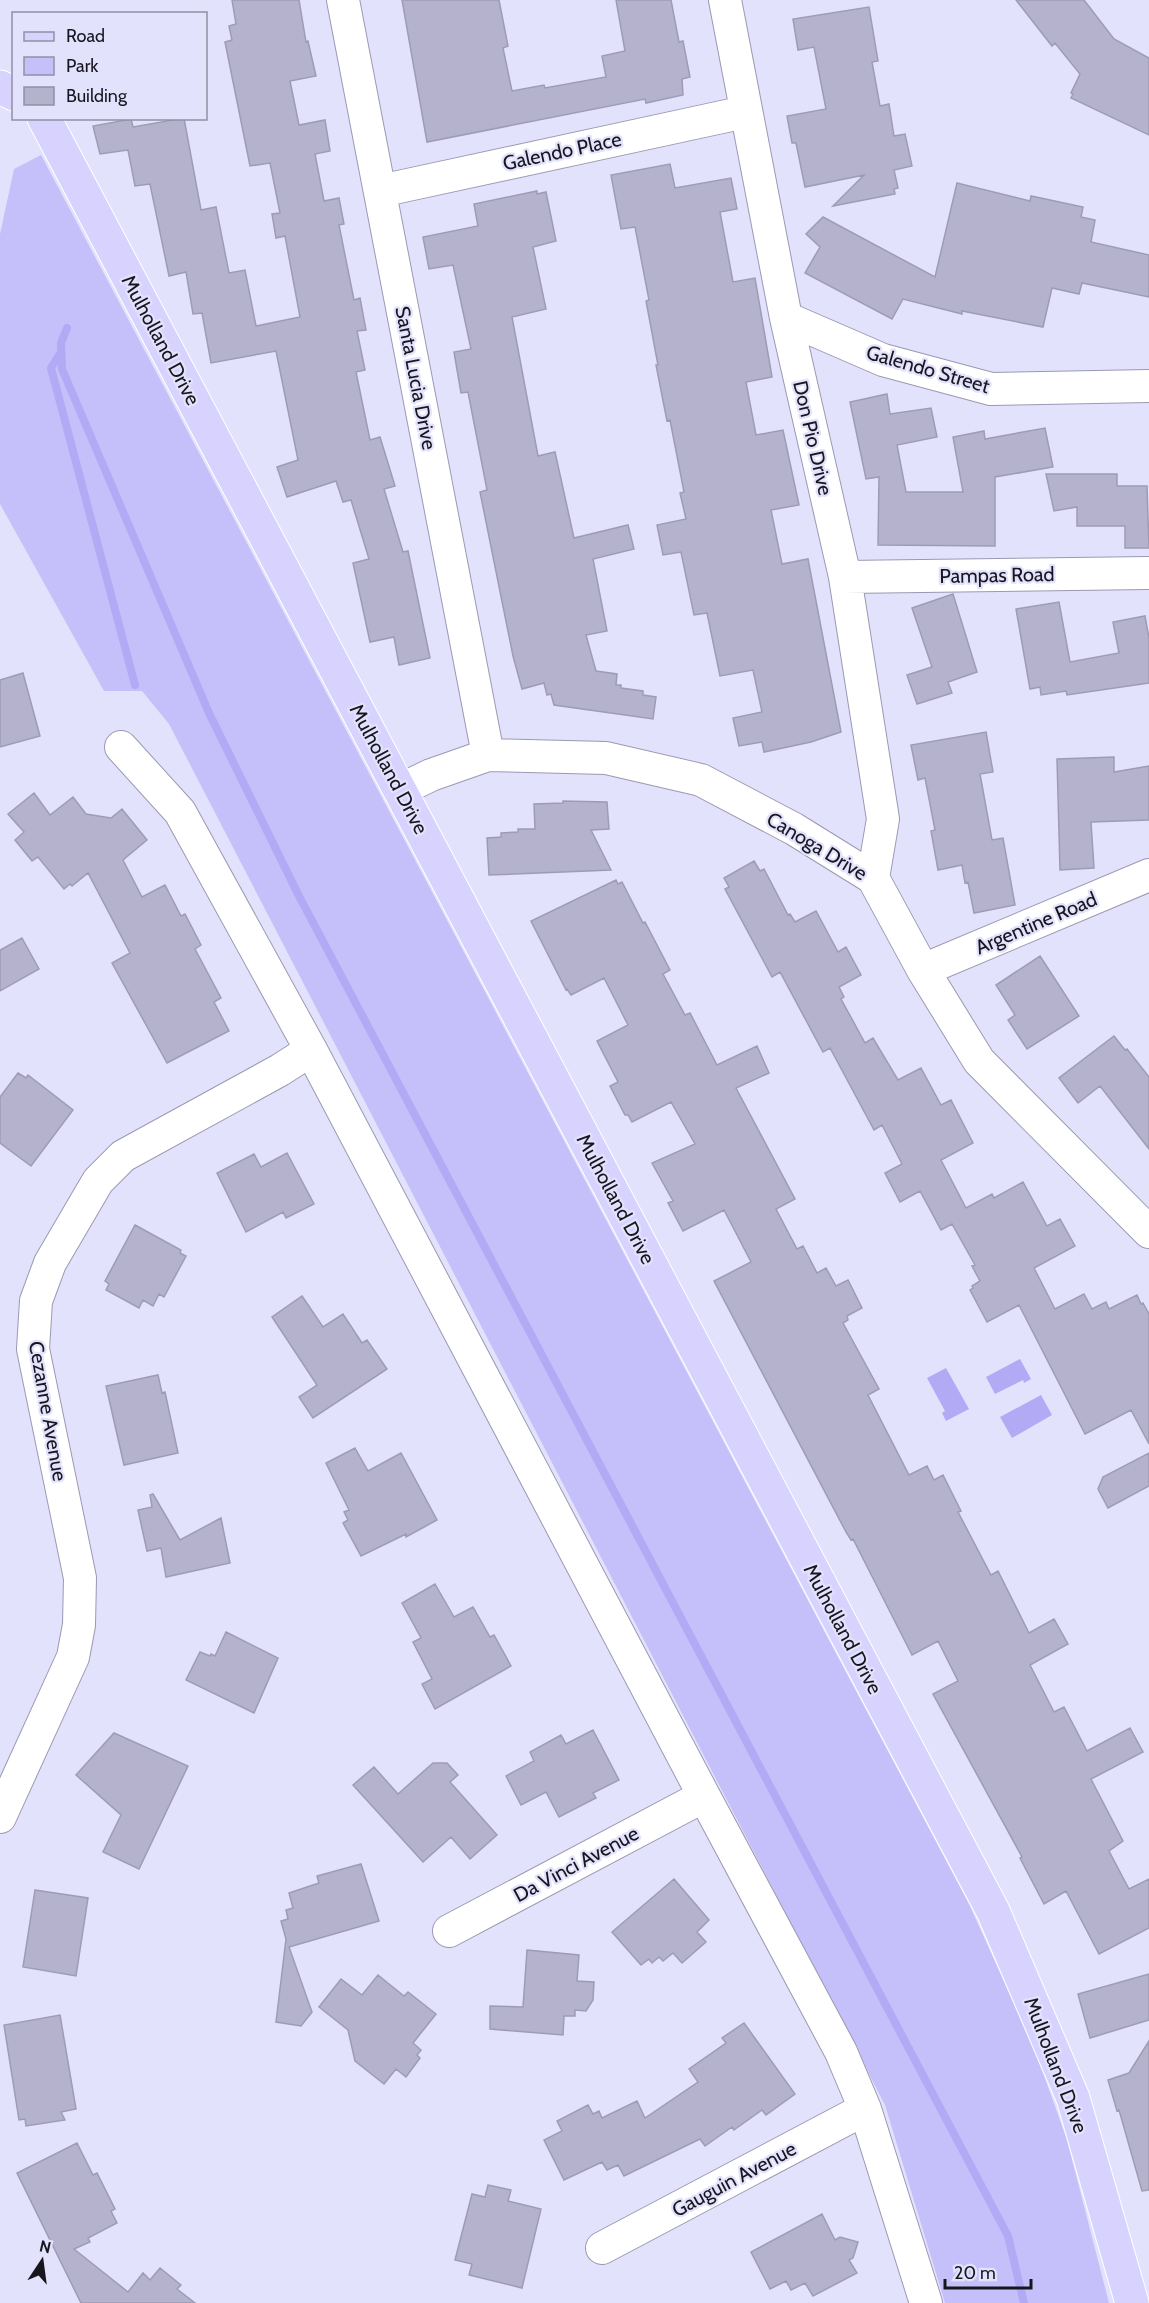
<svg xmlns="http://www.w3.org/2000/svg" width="1149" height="2303" font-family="Cabin,sans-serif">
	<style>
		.green { fill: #c5c0f9 }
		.water { fill: #b2aaf4 }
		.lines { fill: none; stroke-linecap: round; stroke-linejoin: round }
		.stream { stroke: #b2aaf4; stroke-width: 8 }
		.building { fill: #b4b2cc; stroke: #9e9cb5; stroke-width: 1.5 }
		.minor-casing { stroke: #9b99b2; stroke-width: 34 }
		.major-casing { stroke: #fff; stroke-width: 35 }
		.minor { stroke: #fff; stroke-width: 32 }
		.major { stroke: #d7d3fe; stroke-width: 33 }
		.labels { text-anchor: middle; stroke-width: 4.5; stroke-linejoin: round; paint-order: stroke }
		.street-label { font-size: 20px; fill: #17161f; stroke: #e3e2fc }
	</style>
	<rect width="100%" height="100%" fill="#e3e2fc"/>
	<path class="green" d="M41,155L969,1904L1035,2050L1067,2140L1109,2303H945L885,2105L169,724L142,691H104L0,504V234L14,169Z"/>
	<path class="water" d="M1020,1359L1031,1379L1024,1383L1023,1380L995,1394L986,1377Z
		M946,1368L969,1409L946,1421L942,1413L945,1411L927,1378Z
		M1041,1395L1052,1415L1012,1438L1000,1417Z"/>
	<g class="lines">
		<path class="stream" d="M67,328L61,343L62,369L209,713L299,896L1008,2236L1024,2303
			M61,352L51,368L135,685"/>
	</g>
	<path class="building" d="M232,0H299L306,42L308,41L316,76L290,81L299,125L325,120L330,151L315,154L324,201L339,198L344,224L339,225L354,300L360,298L366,330L357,331L365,370L356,372L370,440L380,437L395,486L384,489L403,552L408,551L430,658L399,665L394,637L370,642L353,563L369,559L351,500L343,502L336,481L287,497L277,467L298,460L276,351L211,363L202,313L193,314L186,272L169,276L150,184L135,186L128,150L100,154L93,126L131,119L133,127L184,118L201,210L216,207L229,273L245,270L256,326L300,317L285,236L276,238L272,214L280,213L270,163L250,166L225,42L232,40L229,26L236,24Z
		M402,0H499L508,46L503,48L512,91L544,85L545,88L606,77L602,56L625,51L616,0H671L679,42L683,41L690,77L682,79L683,95L646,103L645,99L427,142Z
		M1016,0H1084L1114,39L1149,58V135L1071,98L1073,94L1071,93L1080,74L1055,43L1052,46Z
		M869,7L878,61L872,62L880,106L889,104L894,136L905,134L912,166L894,170L898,188L894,189L895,194L833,206L864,175L805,187L796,143H792L787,116L826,109L814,47L798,50L793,19Z
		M670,164L675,188L731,178L737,209L720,212L733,282L755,278L772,377L746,382L756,435L783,430L799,505L771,510L782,564L808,559L841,732L811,742L764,752L762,742L739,746L733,718L762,712L753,670L720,676L707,613L694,615L681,552L663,555L657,525L686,519L680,493L684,492L670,420L667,421L656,365H658L646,301L649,300L635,227L621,229L611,175Z
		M957,183L1030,201L1031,196L1083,207L1081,217L1095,220L1091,242L1149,255V297L1082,283L1079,294L1052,288L1043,327L967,312L962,311V314L903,299L892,319L805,273L820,247L806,234L823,217L935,277Z
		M537,191V194L546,192L556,241L533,247L546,309L512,317L538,456L555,452L574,538L628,525L634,549L593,559L607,631L586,635L596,671L617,674L616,685H621V688L643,691V695L656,697L653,719L554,705L551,694L547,695L544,683L522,689L513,656L480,492L487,490L468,392L461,393L454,352L471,349L453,265L429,269L423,237L478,226L474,204Z
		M887,394L890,414L931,408L937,437L897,445L906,492H963L953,437L984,431L985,439L1045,428L1053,467L995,477V546L878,545L879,477L866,479L850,402Z
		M1046,474H1117V486H1147L1149,548H1125V526H1077V507L1054,511Z
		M953,594L977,672L948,682L952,693L917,704L907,675L932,667L912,608Z
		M1059,602L1070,662L1119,653L1113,622L1145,616L1149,638V683L1067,695L1066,691L1041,695L1040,687L1030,689L1016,609Z
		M23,673L40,736L0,747V680Z
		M986,732L993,772L980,774L992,840L1003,838L1015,905L974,913L968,882L965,883L962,865L938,870L931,831L935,830L925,778L918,780L911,745Z
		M1114,757V772L1149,766V820L1091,822L1094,868L1060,870L1057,759Z
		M34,793L50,815L73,797L86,814L111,818L122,809L147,840L123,860L142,897L165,885L181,916L185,914L201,945L195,949L221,998L214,1002L229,1031L167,1063L112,963L130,953L88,873L72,886L70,884L64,889L38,857L32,861L15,840L24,832L8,814Z
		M563,801L607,802L609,829L591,830L611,870L489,875L487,838L501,837V833L518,832V829H535L534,804L563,803Z
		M754,861L760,871L764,869L788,915L790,914L795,922L816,911L838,952L846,947L861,975L839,987L844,997L841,999L865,1043L873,1038L898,1080L921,1068L941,1105L951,1100L973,1143L941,1160L966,1208L992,1194L994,1198L1023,1182L1047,1226L1060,1219L1075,1246L1034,1268L1055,1309L1084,1294L1092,1309L1106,1302L1109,1309L1137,1295L1141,1304L1143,1303L1149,1314V1444L1131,1410L1085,1434L1019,1305L987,1322L970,1290L973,1288L972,1286L980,1281L972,1266L975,1265L952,1224L941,1230L920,1191L900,1202L885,1173L902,1164L882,1125L874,1130L830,1048L823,1052L780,972L772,977L725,889L729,887L724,878Z
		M616,880L618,884L622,882L643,923L645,922L670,970L663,974L685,1015L690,1013L717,1065L757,1046L769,1073L736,1088L795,1199L776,1209L797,1249L803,1246L817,1273L826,1268L836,1286L848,1280L862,1308L847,1316L848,1320L843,1323L879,1389L868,1395L909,1475L927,1466L934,1480L943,1475L961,1511L958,1512L991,1575L998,1571L1029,1633L1054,1619L1068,1644L1030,1665L1054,1712L1064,1707L1087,1751L1130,1728L1143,1752L1091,1779L1123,1841L1109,1851L1129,1889L1149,1879V1928L1099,1954L1066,1891L1044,1904L1020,1858L1022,1857L933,1694L958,1681L938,1641L912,1655L853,1539L851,1540L846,1532L714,1281L751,1262L724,1210L683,1231L668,1203L673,1201L652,1163L695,1144L671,1102L632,1122L628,1115H625L610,1086L618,1082L597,1041L628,1025L604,978L571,995L567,989L566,990L531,921Z
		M22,938L39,969L0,991V950Z
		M1040,956L1079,1016L1027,1049L1008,1020L1015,1015L996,985Z
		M1114,1036L1125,1050L1127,1049L1149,1077V1149L1100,1086L1078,1103L1059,1078Z
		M18,1073L26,1078L28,1075L73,1110L31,1166L0,1143V1097Z
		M287,1153L314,1204L286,1218L283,1212L246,1232L217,1173L254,1154L261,1167Z
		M135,1225L181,1250L180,1253L186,1256L164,1297L159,1294L153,1306L143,1300L139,1308L106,1290L109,1284L105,1281Z
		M302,1296L323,1327L343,1314L362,1343L367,1340L387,1369L313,1418L299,1397L317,1385L272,1317Z
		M158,1375L162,1393L165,1392L178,1453L124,1465L106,1386Z
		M355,1448L368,1471L401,1453L437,1520L406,1537V1534L361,1556L343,1523L348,1520L344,1512L349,1510L326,1463Z
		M1149,1453V1486L1108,1508L1098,1489L1103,1477Z
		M153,1494L180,1540L221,1518L230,1563L166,1577L161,1548L147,1551L138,1510L152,1507L150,1495Z
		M435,1584L454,1617L473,1607L490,1637L494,1635L511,1666L435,1709L422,1684L432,1679L413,1642L421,1638L402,1603Z
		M226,1632L278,1658L254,1713L186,1680L200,1652L210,1656L211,1654L215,1656Z
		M593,1730L619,1780L593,1793L596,1798L559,1817L546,1792L521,1805L506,1776L534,1761L530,1752L561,1735L566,1744Z
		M114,1733L188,1766L139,1869L103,1852L121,1815L76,1775Z
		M433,1763H447L458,1775L450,1782L497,1835L470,1859L451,1837L423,1862L353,1785L374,1767L398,1794Z
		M361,1864L379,1921L289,1947L312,2012L301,2026L276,2022L286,1939L281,1921L288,1919L286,1910L293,1908L289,1893L319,1883L317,1876Z
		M674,1879L709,1920L697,1932L706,1942L682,1963L673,1953L663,1961L659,1957L652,1963L649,1959L641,1965L612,1932Z
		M35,1890L88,1898L76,1976L23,1967Z
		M527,1950L579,1955L577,1981L594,1982L593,2000L586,2011L575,2010V2016H564L563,2035L490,2029V2006L523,2007Z
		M1149,1974V2020L1090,2038L1078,1994Z
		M378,1975L404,1996L408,1992L436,2014L413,2043L421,2050L417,2055L420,2058L406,2077L396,2069L384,2084L355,2061L348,2030L319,2007L341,1979L362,1995Z
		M60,2015L76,2109L61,2112L65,2120L26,2126L25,2119L19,2120L4,2025Z
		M744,2023L795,2094L766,2115L762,2110L734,2130L732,2127L705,2146L700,2139L624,2176L618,2165L607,2170L602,2162L564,2180L544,2140L562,2131L557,2121L588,2105L593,2114L599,2111L602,2118L637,2101L645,2118L698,2082L689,2069L726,2043L722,2038Z
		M1149,2041V2190L1142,2191L1119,2110L1117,2111L1108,2080L1129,2073Z
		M77,2143L93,2175L97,2173L115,2209L111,2211L117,2223L88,2238L90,2242L74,2249L128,2292L143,2273L150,2280L160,2268L181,2285L177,2289L195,2303H81L17,2173Z
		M488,2185L511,2190L508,2201L541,2209L522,2288L469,2275L472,2264L455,2260L472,2194L485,2197Z
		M822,2214L835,2240L840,2237L858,2242L853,2258L849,2260L857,2273L813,2296L805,2283L791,2290L786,2281L770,2289L751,2252Z"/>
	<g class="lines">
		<defs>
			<path id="minor" d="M343,0L488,755
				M725,0L786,318L845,577L883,819L873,878
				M380,191L745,112
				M786,318L883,360L991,389L1149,386
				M845,577L1149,573
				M121,747L180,812L311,1050L704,1796L841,2052L865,2109L926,2303
				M400,790L431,775L488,755L606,758L701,780L794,829L873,878L923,970L979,1061L1149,1232
				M923,970L1149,875
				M0,1817L73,1657L79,1625L80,1578L33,1349L36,1301L50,1263L98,1181L123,1156L280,1070L311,1050
				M449,1931L704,1796
				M602,2248L865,2109"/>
			<path id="major" d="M0,87L14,94
				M44,118L993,1911L1073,2098L1132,2303"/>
		</defs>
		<use href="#minor" class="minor-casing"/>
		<use href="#major" class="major-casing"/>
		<use href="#minor" class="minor"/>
		<use href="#major" class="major"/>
	</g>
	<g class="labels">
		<g class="street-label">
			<text transform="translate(562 151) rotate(-12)" y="7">Galendo Place</text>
			<text transform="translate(161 340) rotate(62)" y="7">Mulholland Drive</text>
			<text transform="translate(928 369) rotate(16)" y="7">Galendo Street</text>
			<text transform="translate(416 378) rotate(79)" y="7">Santa Lucia Drive</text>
			<text transform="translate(813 438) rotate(77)" y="7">Don Pio Drive</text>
			<text transform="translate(997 575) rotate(-1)" y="7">Pampas Road</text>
			<text transform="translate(389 769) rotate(62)" y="7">Mulholland Drive</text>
			<text transform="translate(817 846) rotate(31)" y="7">Canoga Drive</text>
			<text transform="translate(1036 923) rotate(-23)" y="7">Argentine Road</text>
			<text transform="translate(616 1199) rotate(62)" y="7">Mulholland Drive</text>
			<text transform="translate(48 1411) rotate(80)" y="7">Cezanne Avenue</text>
			<text transform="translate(843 1629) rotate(62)" y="7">Mulholland Drive</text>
			<text transform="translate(576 1864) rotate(-28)" y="7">Da Vinci Avenue</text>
			<text transform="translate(1056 2065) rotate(69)" y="7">Mulholland Drive</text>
			<text transform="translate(734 2179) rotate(-28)" y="7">Gauguin Avenue</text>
		</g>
	</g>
	<rect x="12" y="12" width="195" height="108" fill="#e3e2fc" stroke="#9190a4" stroke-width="1.5"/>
	<rect x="24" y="32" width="30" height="9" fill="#d7d3fe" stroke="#9190a4" stroke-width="1.5"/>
	<text x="66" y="42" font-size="18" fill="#17161f">Road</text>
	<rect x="24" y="57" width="30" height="18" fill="#c5c0f9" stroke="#9190a4" stroke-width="1.5"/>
	<text x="66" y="72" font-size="18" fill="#17161f">Park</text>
	<rect x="24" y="87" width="30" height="18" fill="#b4b2cc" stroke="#9190a4" stroke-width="1.5"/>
	<text x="66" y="102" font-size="18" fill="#17161f">Building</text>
	<g transform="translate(42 2261) rotate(13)" stroke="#e3e2fc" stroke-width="4.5" paint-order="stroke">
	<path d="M0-4.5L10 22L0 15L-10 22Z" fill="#17161f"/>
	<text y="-9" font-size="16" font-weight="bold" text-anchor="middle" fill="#17161f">N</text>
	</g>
	<path d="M945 2279v9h86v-9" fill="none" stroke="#17161f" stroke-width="3"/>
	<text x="954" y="2279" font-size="18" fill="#17161f" stroke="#e3e2fc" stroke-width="4.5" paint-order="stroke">20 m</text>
</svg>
